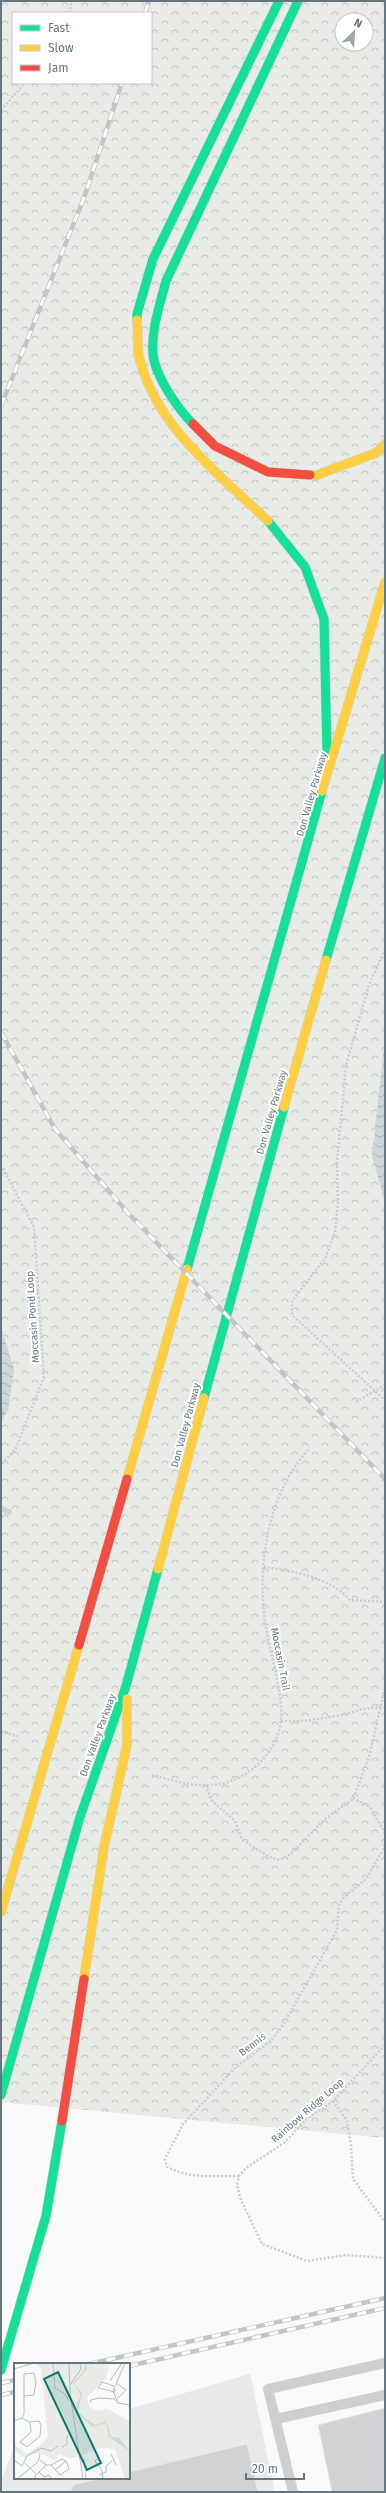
<svg xmlns="http://www.w3.org/2000/svg" width="386" height="2493" font-family="'Fira Sans',sans-serif">
	<style>
		.built { fill: #e8e9e9 }
		.park { fill: url(#park-crowns); fill-rule: evenodd }
		.water { fill: url(#water-waves) }
		.lines { fill: none; stroke-linecap: round; stroke-linejoin: round }
		.stream { stroke: #ced6d9; stroke-width: 6 }
		.building { fill: #d0d2d3; stroke: #e8e8e8 }
		.fast-casing { stroke: #d5d6d6; stroke-width: 10 }
		.slow-casing { stroke: #d5d6d6; stroke-width: 10 }
		.jam-casing { stroke: #d5d6d6; stroke-width: 10 }
		.path { stroke: #cbcccd; stroke-width: 2.5; stroke-dasharray: 2 2; stroke-linecap: butt }
		.lane { stroke: #cecfd0; stroke-width: 10 }
		.fast { stroke: #16e098; stroke-width: 9 }
		.slow { stroke: #ffcf43; stroke-width: 9 }
		.jam { stroke: #f24e42; stroke-width: 9 }
		.rail-casing { stroke: #c3c5c6; stroke-width: 4.5 }
		.rail { stroke: #fff; stroke-width: 3; stroke-dasharray: 9; stroke-linecap: butt }
		.labels { text-anchor: middle; stroke-width: 4; stroke-linejoin: round; paint-order: stroke }
		.street-label { font-size: 10px; fill: #657683; stroke: #fff }
		.inset-river { fill: none; stroke: #ced6d9; stroke-width: 2 }
		.inset-road { fill: none; stroke: #b5bdc3; stroke-width: 1 }
		.view { fill: #0f766e; fill-opacity: 0.15; stroke: #0f766e; stroke-width: 2 }
		.inset-edge { fill: none; stroke: #657683; stroke-width: 2 }
	</style>
	<defs>
		<pattern id="park-crowns" width="20" height="18" patternUnits="userSpaceOnUse"><rect width="20" height="18" fill="#e8ebe6"/><path d="M2 6a3 3 0 1 1 6 0M12 15a3 3 0 1 1 6 0" fill="none" stroke="#c0c3c0"/></pattern>
		<pattern id="water-waves" width="16" height="10" patternUnits="userSpaceOnUse"><rect width="16" height="10" fill="#ced6d9"/><path d="M0 5q4-4 8 0t8 0" fill="none" stroke="#abb2b5"/></pattern>
	</defs>
	<rect width="100%" height="100%" fill="#f9f9f9"/>
	<path class="built" d="M250,2374L275,2492H1V2481L15,2445V2478H129V2409Z"/>
	<path class="park" d="M1,1H385V2138L1,2102ZM13,13H151V83H13ZM342,20H366V44H342Z"/>
	<path class="water" d="M385,1038V1202L372,1156Z
		M1,1327L14,1369L8,1410L1,1423Z"/>
	<g class="lines">
		<path class="stream" d="M1,1508L9,1512"/>
	</g>
	<path class="building" d="M385,2408V2492H332L318,2425Z
		M247,2444L258,2492H70L73,2485L102,2478H129V2472Z"/>
	<g class="lines">
		<defs>
			<path id="fast" d="M137,320V314L153,259L279,1
				M193,424C178,409 155,376 153,354C151,330 160,304 166,281L298,1
				M268,521L305,567L324,619L327,753
				M326,960L385,758
				M187,1269L322,791
				M204,1398L284,1107
				M1,2095L80,1817L126,1686L158,1569
				M1,2370L46,2216L62,2121"/>
			<path id="slow" d="M137,320C138,332 137,346 139,357C156,427 218,473 268,521
				M310,475H317L376,453L385,444
				M322,791L385,582
				M284,1107L326,960
				M127,1479L187,1269
				M158,1569L204,1398
				M1,1912L79,1645
				M84,1979L104,1847L127,1745V1699"/>
			<path id="jam" d="M193,424L215,446L268,472L310,475
				M79,1645L127,1479
				M62,2121L84,1979"/>
		</defs>
		<use href="#fast" class="fast-casing"/>
		<use href="#slow" class="slow-casing"/>
		<use href="#jam" class="jam-casing"/>
		<path class="path" d="M69,13L72,1
			M1,110L25,83
			M385,949L369,985L346,1065L337,1162L338,1202L335,1232L326,1257L292,1301V1315L385,1400
			M1,1165L34,1227L44,1377L16,1448L1,1465
			M356,1402L385,1385
			M264,1567C292,1571 330,1577 350,1600L385,1602
			M281,1721H304L343,1715L362,1709L385,1707
			M1,1732L18,1736
			M152,1775C171,1780 192,1787 212,1785C245,1783 278,1754 281,1720C283,1689 271,1658 266,1628C256,1569 267,1492 310,1448
			M206,1785L211,1800L235,1821L242,1839L269,1857L280,1860L291,1854L325,1819L353,1799L369,1757L385,1688
			M353,1798L370,1807L385,1833
			M385,2045L333,2101L309,2117L284,2143L246,2168L239,2176L237,2186L241,2200L262,2244L307,2261L346,2255L385,2258
			M333,2101L347,2121L351,2145L353,2179L385,2222
			M239,2176C214,2176 190,2179 167,2167L165,2159L183,2124L235,2068L271,2041L283,2025L337,1930L339,1905L344,1897L366,1879L384,1848L385,1843"/>
		<path class="lane" d="M276,2419L385,2395
			M293,2492L268,2389L385,2363"/>
		<use href="#fast" class="fast"/>
		<use href="#slow" class="slow"/>
		<use href="#jam" class="jam"/>
		<defs>
			<path id="rail" d="M145,13L149,1
				M1,406L85,195L122,83
				M1,1032L55,1129L129,1214L385,1479
				M89,2364L385,2298
				M129,2366L385,2308
				M1,2383L15,2380
				M1,2395L15,2392"/>
		</defs>
		<use href="#rail" class="rail-casing"/>
		<use href="#rail" class="rail"/>
	</g>
	<g class="labels">
		<g class="street-label">
			<text transform="translate(311 794) rotate(-74)" y="4">Don Valley Parkway</text>
			<text transform="translate(271 1112) rotate(-74)" y="4">Don Valley Parkway</text>
			<text transform="translate(32 1317) rotate(-94)" y="4">Moccasin Pond Loop</text>
			<text transform="translate(185 1425) rotate(-75)" y="4">Don Valley Parkway</text>
			<text transform="translate(281 1659) rotate(79)" y="4">Moccasin Trail</text>
			<text transform="translate(97 1735) rotate(-70)" y="4">Don Valley Parkway</text>
			<text transform="translate(252 2044) rotate(-38)" y="4">Bennis</text>
			<text transform="translate(307 2110) rotate(-41)" y="4">Rainbow Ridge Loop</text>
		</g>
	</g>
	<g transform="translate(14 2363)">
		<rect width="116" height="116" fill="#f9f9f9"/>
		<path d="M21,0H95L92,16L73,34L75,44L85,48L93,46L115,58L116,116H111L101,86L87,85L56,96L46,91L41,97L26,90L14,92L11,95L0,87V81L13,91L30,79L34,73L27,5Z" fill="#e8ebe6"/>
		<path d="M72,0L73,6L60,21L68,30L64,49L79,61L83,62L92,58L97,74L105,75L116,88L95,74L92,60L79,64L64,51L62,42L67,32L59,20L69,9Z" fill="#ced6d9"/>
		<path class="inset-river" d="M48,84L53,81V72"/>
		<path class="inset-road" d="M39,0L41,25L51,31L55,38M55,0L56,30L69,116M111,0L99,28L104,40L116,42M0,6L20,0M96,18L108,0M56,22L67,6L66,0M100,23L88,19L84,25L101,29V26M101,38L112,27L102,20M76,40L77,37L85,35L101,36M8,55L15,59L25,58L27,62L26,73L13,84L6,79L17,69L16,59M0,58L8,55L10,51V11L20,10L22,19L20,32L10,33M97,91L102,102M86,94L81,98L88,107L89,116M70,96L72,116M0,97L8,103L13,93L27,85L37,88L44,83M26,97L32,102H37L48,96L52,98L55,106L46,112L37,102M11,100L22,111M41,107L52,98M25,109L30,114L35,112L38,116M85,112L92,109V103L98,98M3,116L24,99L26,91M21,116V113L32,102"/>
		<path class="view" d="M44,9L87,100L73,107L30,16Z"/>
		<rect width="116" height="116" class="inset-edge"/>
	</g>
	<rect width="386" height="2493" fill="none" stroke="#657683" stroke-width="4"/>
	<rect x="12" y="12" width="140" height="72" fill="#ffffff" stroke="#c1c8cd"/>
	<rect x="20" y="25" width="20" height="6" fill="#16e098" stroke="#c1c8cd"/>
	<text x="48" y="32" font-size="12" fill="#657683">Fast</text>
	<rect x="20" y="45" width="20" height="6" fill="#ffcf43" stroke="#c1c8cd"/>
	<text x="48" y="52" font-size="12" fill="#657683">Slow</text>
	<rect x="20" y="65" width="20" height="6" fill="#f24e42" stroke="#c1c8cd"/>
	<text x="48" y="72" font-size="12" fill="#657683">Jam</text>
	<g transform="translate(354 32) rotate(25)"><circle r="19" fill="#ffffff" stroke="#c1c8cd"/>
	<path d="M0-3L7 15L0 10L-7 15Z" fill="#99a4ac"/>
	<text y="-6" font-size="11" font-weight="bold" text-anchor="middle" fill="#657683">N</text>
	</g>
	<path d="M246 2473v6h58v-6" fill="none" stroke="#657683" stroke-width="2"/>
	<text x="252" y="2473" font-size="12" fill="#657683" stroke="#ffffff" stroke-width="3" paint-order="stroke">20 m</text>
</svg>
